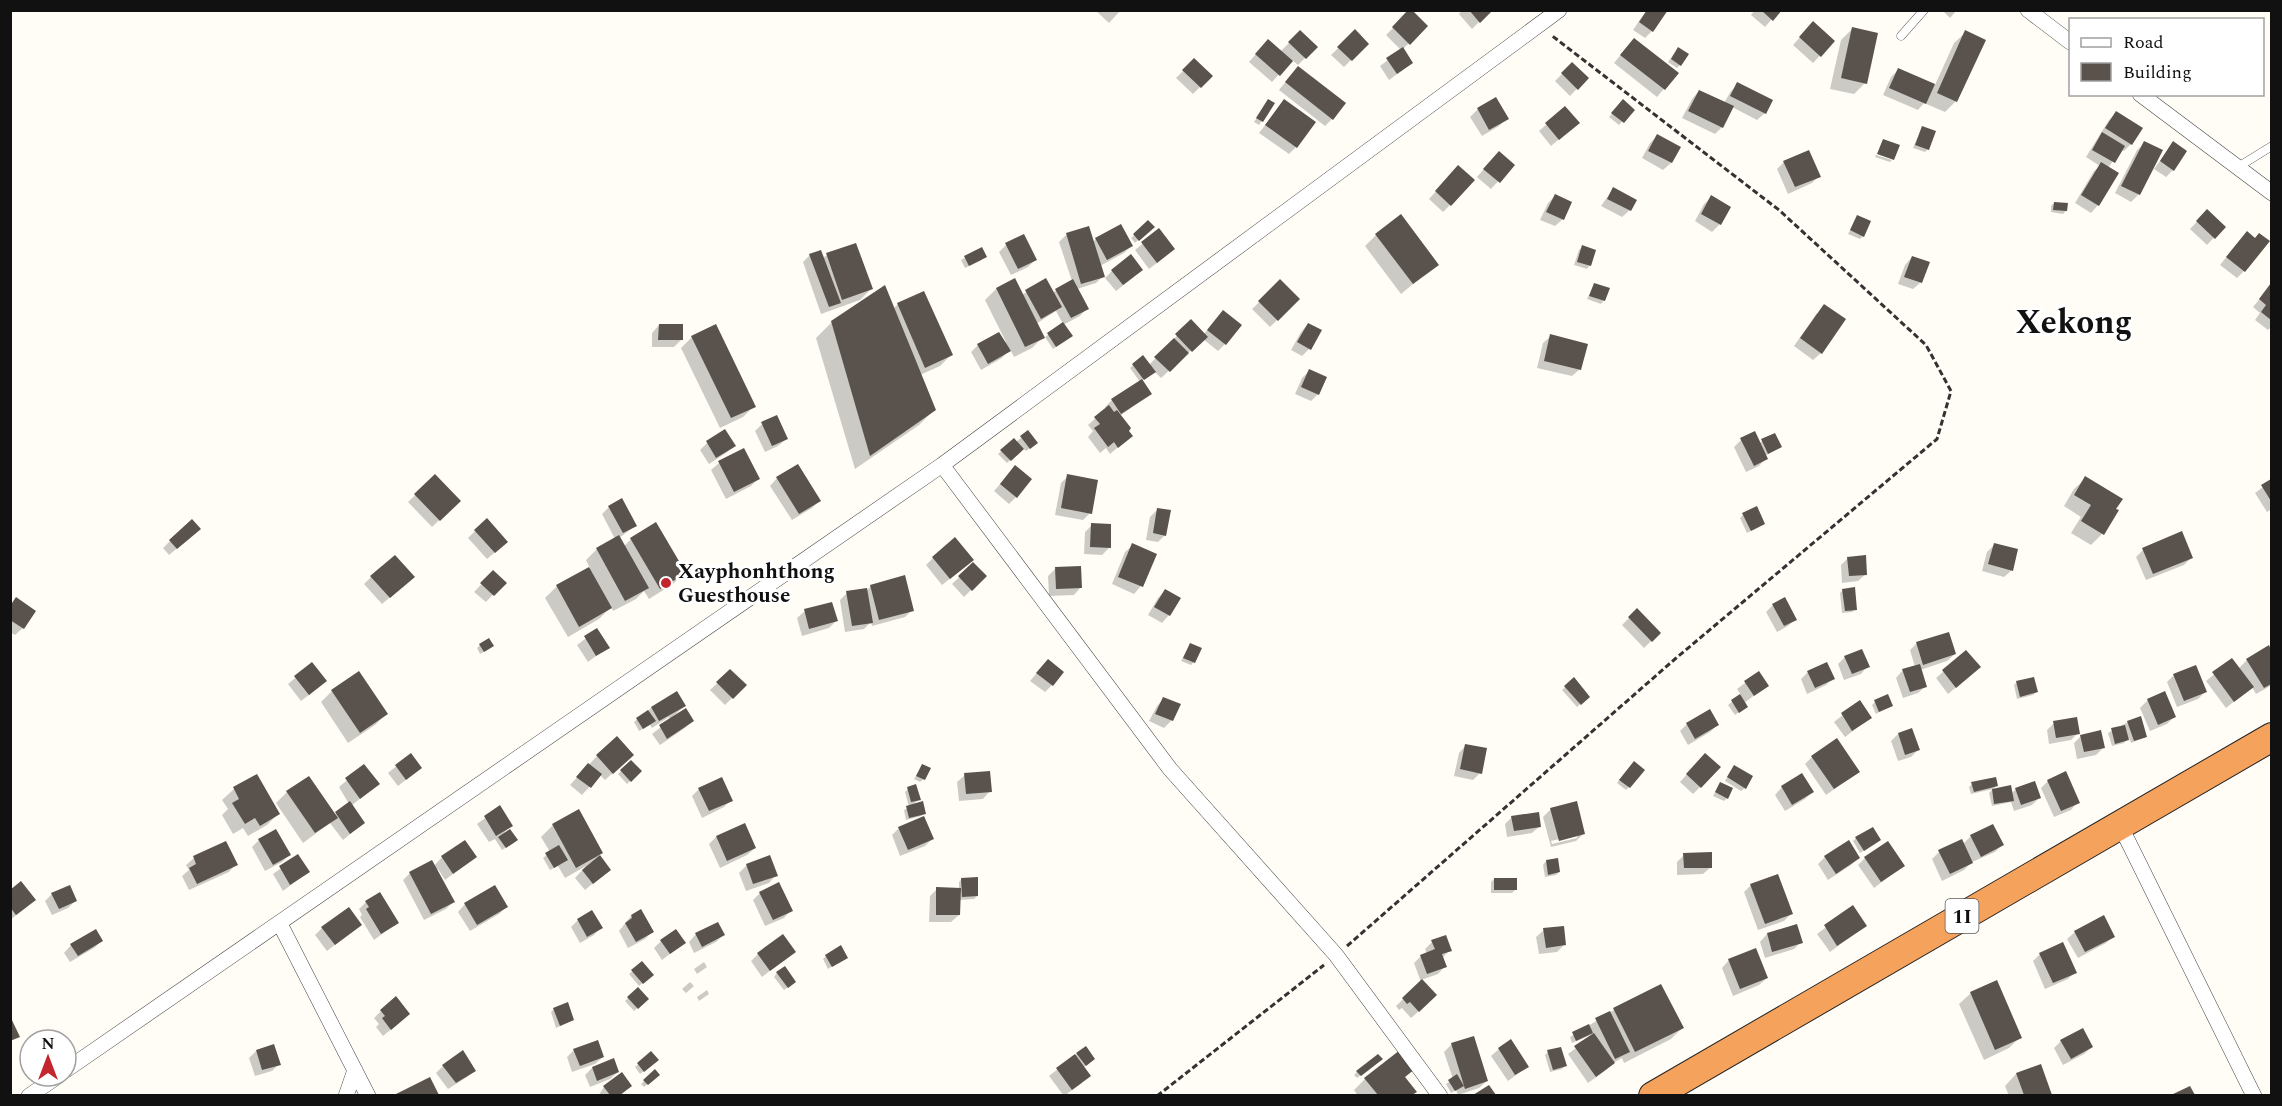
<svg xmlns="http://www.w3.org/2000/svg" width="2282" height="1106" font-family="Spectral,serif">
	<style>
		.shadow { fill: #0003; fill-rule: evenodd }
		.building { fill: #5a524d }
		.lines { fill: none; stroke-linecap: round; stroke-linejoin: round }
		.lane-casing { stroke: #444; stroke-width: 9 }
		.street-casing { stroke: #444; stroke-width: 16 }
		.highway-casing { stroke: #222; stroke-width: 30 }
		.path { stroke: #333; stroke-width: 3; stroke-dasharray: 6 3; stroke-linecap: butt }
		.lane { stroke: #fff; stroke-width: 8 }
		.street { stroke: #fff; stroke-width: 15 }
		.highway { stroke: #f5a25d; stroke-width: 28 }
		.poi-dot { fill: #c4262e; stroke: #fff; stroke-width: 2 }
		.labels { text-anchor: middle; stroke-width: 6; stroke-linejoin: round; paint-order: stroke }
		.shield { fill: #fff; stroke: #585858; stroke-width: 1.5 }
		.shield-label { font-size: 20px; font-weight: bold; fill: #111 }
		.poi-label { font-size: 21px; font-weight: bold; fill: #111; stroke: #fff; text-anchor: start }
		.town-label { font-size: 33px; font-weight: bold; fill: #111; stroke: #fff }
	</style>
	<rect width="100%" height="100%" fill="#fffdf5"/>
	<path class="shadow" d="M1095,10H1121L1109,23Z
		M1462,10H1491L1472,29L1459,14Z
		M1664,10L1652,31L1645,38L1633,30L1646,11Z
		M1755,10H1780L1765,27L1751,15Z
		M1942,10H1957L1950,18Z
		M1410,11L1426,26L1403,49L1412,63L1389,80L1380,66L1401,50L1386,35Z
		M1813,23L1833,42L1813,63L1793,45Z
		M1852,29L1865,83L1854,94L1830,89L1841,40Z
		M1300,32L1316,47L1298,65L1292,60L1272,82L1249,62L1261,48L1281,51Z
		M1355,32L1367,44L1344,67L1331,55Z
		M1966,32L1956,101L1945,112L1924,103L1918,110L1883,95L1891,77L1898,70L1935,85L1954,43Z
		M1627,47L1677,73L1657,97L1614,63Z
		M1675,52L1680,65L1677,68L1668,62Z
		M1194,60L1211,76L1193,94L1176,78Z
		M1572,64L1587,78L1570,96L1555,81Z
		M1291,75L1332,119L1325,126L1279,90Z
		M1738,84L1765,113L1757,120L1732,107L1722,127L1715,134L1682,118L1692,99L1699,91L1724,103L1731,91Z
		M1495,99L1507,119L1499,126L1482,136L1470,117L1477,110Z
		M1284,101L1296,147L1289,154L1259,133Z
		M1623,101L1633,110L1619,125L1609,117Z
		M1266,104H1273L1259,125L1254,122Z
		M1565,108L1570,130L1551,146L1539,131Z
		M2116,113L2131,144L2124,151L2121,150L2108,168L2117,174L2098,205L2091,213L2075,203L2094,171L2100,166L2086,157L2109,120Z
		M1922,127L1928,149L1925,152L1913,148Z
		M1657,136L1679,147L1671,163L1663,170L1642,158L1650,143Z
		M2145,143L2161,151L2139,194L2131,202L2115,193L2137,150Z
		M2173,143V170L2166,177L2154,169Z
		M1876,155L1892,160L1890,162L1875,157Z
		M1491,161L1513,165L1491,189L1477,177Z
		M1784,162L1819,176L1812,183L1788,194L1777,169Z
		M1458,167L1450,205L1443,212L1429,199Z
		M1613,189L1630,210L1622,217L1601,206Z
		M1555,196L1563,219L1555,226L1540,220L1548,203Z
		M1712,197L1729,207L1720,224L1712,232L1695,221L1704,204Z
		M2054,203L2066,211L2063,214L2051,212V206Z
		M2207,211L2224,227L2207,245L2190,229Z
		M1857,217L1863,236L1860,239L1848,234Z
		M1148,222L1152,227L1135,243L1131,238Z
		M1088,228L1092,243L1096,239L1131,246L1124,253L1100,266L1103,276L1096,283L1077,289L1087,308L1080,316L1063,325L1068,339L1053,349L1045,337L1063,324L1056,311L1036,324L1043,337L1032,348L1014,357L1010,349L1002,358L981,370L971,352L978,345L1006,342L985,300L996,289L1014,280L1022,295L1045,280L1052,293L1072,281L1059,242L1066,235Z
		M1159,230L1166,256L1149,269L1135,250Z
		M1376,235L1437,264L1401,294L1365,246Z
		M2255,239L2244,271L2237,278L2220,265L2240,240Z
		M1006,245L1035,260L1028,267L1011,275L999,252Z
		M1582,247L1590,265L1587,269L1574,265L1579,250Z
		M981,249L982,260L965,268L961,260Z
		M810,255L823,258L827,255L871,289L860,300L821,314L803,262Z
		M1912,257L1921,282L1913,289L1898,284L1905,265Z
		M1112,271L1134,277L1116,291L1105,278Z
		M1280,282L1298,299L1270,327L1252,309Z
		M1594,285L1604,300L1601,304L1587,299Z
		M2271,285L2272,326L2268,330L2255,320L2260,313L2253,307Z
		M923,293L951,355L940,366L920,375L934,410L919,425L855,469L816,338L832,322L893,309L898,304Z
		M1817,313L1821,353L1813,360L1794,346Z
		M1216,319L1225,344L1218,351L1203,339L1161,378L1154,371L1141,381L1150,394L1120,416L1131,436L1110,454L1106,448L1100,453L1088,437L1093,431L1088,425L1106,409L1105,407L1112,400L1140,382L1130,368L1133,365H1149L1191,321L1204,334Z
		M1308,324L1309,349L1302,356L1291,350L1301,332Z
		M659,325L682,339L674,347H652V333Z
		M1551,336L1580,369L1572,376L1537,368L1543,343Z
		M692,337L754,406L743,417L720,428L681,348Z
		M1309,371L1318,394L1311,401L1295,394L1302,378Z
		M762,424L786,439L778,446L765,452L755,431Z
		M1028,432L1033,446L1026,451L1023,448L1007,463L998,454L1014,440L1016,442Z
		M1741,440L1759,444L1762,441L1780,447L1765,456L1766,458L1759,466L1746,472L1734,447Z
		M707,443L734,446L726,453L709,464L700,450Z
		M743,450L758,479L751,486L726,499L711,470L719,463Z
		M1015,467L1016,497L1009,504L994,491Z
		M435,476L459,501L432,527L408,502Z
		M1068,476L1090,513L1083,520L1055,515L1061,483Z
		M777,478L819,501L812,508L792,520L770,486Z
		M2086,478L2102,534L2091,545L2071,533L2081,517L2064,506L2074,489Z
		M2272,480V509L2267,512L2255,493Z
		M609,507L635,526L619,538L624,546L631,539L656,525L684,573L673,584L649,599L644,591L636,599L613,611L611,607L599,619L568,637L545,598L556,587L590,568L586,560L597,549L615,539L602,514Z
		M1158,509L1165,535L1158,542L1146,540L1150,517Z
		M1743,515L1763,524L1747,533L1740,518Z
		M1092,525L1109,548L1102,555L1084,554L1085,532Z
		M475,531L499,549L487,559L468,538Z
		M192,536L169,555L163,548L170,541Z
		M1133,545L1155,555L1141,586L1134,594L1112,584L1125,552Z
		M1994,545L2012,570L2004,577L1982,571L1987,552Z
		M2143,550L2192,557L2184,565L2146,580L2136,557Z
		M933,558L965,567L942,585L926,565Z
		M1848,558L1866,574L1858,581L1842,583L1841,565Z
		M973,564L985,576L964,597L952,584Z
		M1055,569L1081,587L1074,595L1049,596L1048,576Z
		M493,572L504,583L486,602L474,592Z
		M371,577L406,584L382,604L364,584Z
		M871,586L912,610L905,617L872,626L871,622L864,629L845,632L840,600L847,593L867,590Z
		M1843,590L1856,609L1852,612L1842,613L1840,593Z
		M1165,591L1169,615L1162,623L1148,615L1158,598Z
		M10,605L23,628L15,635L10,632Z
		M1773,605L1795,619L1788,626L1777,632L1766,612Z
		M1637,610L1659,633L1644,648L1622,625Z
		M805,611L836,621L829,628L802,636L797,618Z
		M597,630L608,647L588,662L577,645Z
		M1917,643L1955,654L1947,661L1920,670L1926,686L1918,693L1903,698L1896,678L1903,670L1915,667L1910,650Z
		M480,645L489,649L480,654L477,648Z
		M1190,645L1194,662L1191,665L1181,661Z
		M2268,647L2272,652V685L2256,694L2252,687L2226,708L2206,681L2232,660L2238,669L2247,660Z
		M1966,652L1972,674L1948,694L1936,678Z
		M1845,657L1868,666L1861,674L1844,680L1838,664Z
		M312,664L318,688L301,701L288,684Z
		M1041,668L1052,685L1045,692L1030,681Z
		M730,671L745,685L725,705L710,690Z
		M1808,672L1833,678L1826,685L1807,694L1801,679Z
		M1758,673L1767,686L1744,703L1743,709L1735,715L1728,705L1741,695L1737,689Z
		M2174,675L2206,691L2198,699L2177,707L2167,682Z
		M1573,680L1588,697L1577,707L1562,690Z
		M2017,682L2036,692L2033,695L2017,699L2014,685Z
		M332,691L386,714L375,725L348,743L321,702Z
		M676,693L684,706L673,717L692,721L685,728L660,745L652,734L670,720L669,717L652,728L650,725L639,731L634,722L651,708Z
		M2165,693L2174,717L2167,724L2150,731L2140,708L2148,700Z
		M1164,698L1179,705L1171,721L1164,728L1149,721L1157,706Z
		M1859,702L1870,718L1845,737L1834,722Z
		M1875,702L1891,705L1876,714L1872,705Z
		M2128,722L2146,737L2131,743L2129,738L2124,743L2112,746L2108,733Z
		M2054,723L2078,733L2071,740L2049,744L2047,730Z
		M1687,724L1717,725L1710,732L1688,745L1680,731Z
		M1898,734L1918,750L1911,757L1898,761L1891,741Z
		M2081,736L2103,748L2096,755L2077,759L2074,743Z
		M1466,745L1480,773L1473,780L1454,776L1459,753Z
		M410,755L412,775L398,786L388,773Z
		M597,756L625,762L605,780L600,775L582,795L570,785Z
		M1812,757L1858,772L1826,795L1805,764Z
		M630,762L640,771L627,784L618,774Z
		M1698,762L1700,787L1693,794L1680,782Z
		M364,766L378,784L351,806L363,823L343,840L330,823L303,843L276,803L287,792L334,815L349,804L339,787Z
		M922,766L924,779L920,782L914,779Z
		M1631,766L1629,787L1626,790L1617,783Z
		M1731,770L1745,788L1741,791L1725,781Z
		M965,775L990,791L983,799L959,801L957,782Z
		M1802,775L1812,792L1805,799L1785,811L1775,795L1782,787Z
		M256,776L278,814L267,825L248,836L243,828L233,834L222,815L228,809L222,800L234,789Z
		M2048,781L2078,802L2071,810L2054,817L2041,788Z
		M1720,783L1727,798L1724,801L1713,796Z
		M1972,784L1996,786L1993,789L1971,794L1969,787Z
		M699,789L731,800L724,807L702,818L692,796Z
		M908,789L919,799L912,806L924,813L921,816L906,820L904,810L909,807L905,792Z
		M2016,789L2039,798L2032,805L2014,811L2011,802L1992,806L1989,793L1992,790L2011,794Z
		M500,807L511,825L504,833L513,843L502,850L495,839L489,842L477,824Z
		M1551,809L1583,834L1576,841L1551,847L1543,817ZM1577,835V838L1552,844L1551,841Z
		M578,811L598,856L609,870L585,890L575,878L586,866L565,878L558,866L550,870L543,858L550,852L541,837L553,825Z
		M1512,817L1540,826L1532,833L1507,837L1505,824Z
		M744,825L755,848L747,855L720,868L709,844L716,837Z
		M1992,826L2002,845L1995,852L1972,862L1964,870L1942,881L1932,859L1939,852L1963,844L1971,836Z
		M899,828L932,839L925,846L900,856L892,835Z
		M1856,838L1876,843L1860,853L1853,841Z
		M259,840L289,855L282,862L265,871L252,847Z
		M226,843L236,864L229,872L189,890L182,876L189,870L186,865L194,858Z
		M1684,855L1711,867L1703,874L1677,875V862Z
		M298,856L308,872L283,891L273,874Z
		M442,857H475L445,880L438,869L436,871L453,902L446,909L424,920L403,880L410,873L432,862L434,866Z
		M1825,857L1858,858L1851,865L1828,880L1818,864Z
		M1865,858L1903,866L1874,888L1858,865Z
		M1546,861L1559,872L1556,875L1545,877L1543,865Z
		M747,865L776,875L769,883L746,891L739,873Z
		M962,879L977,896L974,899L959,900V915L951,922H929L930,896L937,889H959V882Z
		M1494,879L1515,890L1512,893H1491V882Z
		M1751,885L1791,914L1784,921L1758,930L1744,892Z
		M10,891L27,907L10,920Z
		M760,893L791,910L784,918L765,926L753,900Z
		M52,894L75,901L68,908L52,915L45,901Z
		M366,902L397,923L374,940L360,917L362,915L359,909Z
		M465,904L506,907L499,914L470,931L458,912Z
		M1853,907L1865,926L1830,952L1817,934Z
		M631,916L652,932L645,939L628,948L619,931Z
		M578,920L601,927L594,935L580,943L571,927Z
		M360,925L327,951L315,935L322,928Z
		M1544,930L1564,945L1557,952L1539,954L1536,937Z
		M2075,932L2114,936L2106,943L2078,958L2067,939Z
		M696,934L723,935L716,942L694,953L689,942Z
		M1767,934L1801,942L1794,949L1765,958L1760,942Z
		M101,941L94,948L70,962L64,953L71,945Z
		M661,941L684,943L662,960L654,948Z
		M1432,942L1450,950L1442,958L1445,966L1438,974L1421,980L1428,1003L1411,1018L1402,1008L1399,1010L1396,1006L1421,982L1414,963L1421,956L1427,954L1425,949Z
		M794,952L762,977L751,961L758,954Z
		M2040,954L2075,972L2068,979L2045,989L2033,961Z
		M826,956L846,958L828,969L823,959Z
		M1729,960L1767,978L1759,985L1733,996L1722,968Z
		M704,962L707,967L697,974L694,969Z
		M641,964L652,975L639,986L629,974Z
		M777,973L791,985L784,990L774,977Z
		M690,982L694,986L686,993L682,989Z
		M638,989L647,999L634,1011L625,1001Z
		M707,990L709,994L699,1001L697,997Z
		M1971,993L2020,1037L2009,1048L1984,1060L1959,1004Z
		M554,1009L573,1020L556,1028L551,1012Z
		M1614,1010L1682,1028L1671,1039L1624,1063L1622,1058L1613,1063L1606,1070L1588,1083L1568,1054L1592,1036L1591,1035L1572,1043L1570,1037Z
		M381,1011L401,1021L383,1036L376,1027L379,1024L374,1018Z
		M2061,1041L2092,1047L2084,1054L2063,1065L2054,1048Z
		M1452,1044L1487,1081L1479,1088L1458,1095L1456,1090L1451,1093L1446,1084L1453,1079L1444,1052Z
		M1499,1049L1527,1067L1508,1081L1491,1056Z
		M574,1050L603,1057L595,1064L572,1072L567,1057Z
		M256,1051L279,1064L272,1071L255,1076L249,1058Z
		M1548,1052L1565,1066L1562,1069L1550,1072L1545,1055Z
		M651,1053L657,1060L640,1074L635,1067Z
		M1077,1054L1090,1062L1083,1068L1082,1083L1064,1096L1049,1076Z
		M1378,1062L1357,1078L1354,1075L1357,1072Z
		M443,1066L474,1070L467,1077L448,1089L436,1073Z
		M2040,1066L2051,1096H2009L2005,1086L2016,1074Z
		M592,1068L618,1072L610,1079L590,1087L585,1075Z
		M655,1071L658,1075L644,1087L641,1084Z
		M621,1074L630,1086L620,1096H598L604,1087Z
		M1403,1078L1415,1092L1411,1096H1358L1354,1090L1365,1079Z
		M430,1079L438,1096H397Z"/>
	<path class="building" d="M1408,10H1412L1428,26L1410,45L1392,27Z
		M1469,10H1493L1480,23Z
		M1647,10H1668L1653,32L1639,22Z
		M1761,10H1782L1773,21Z
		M1813,21L1835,41L1821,57L1799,37Z
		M1852,27L1878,33L1867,84L1841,78Z
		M1355,29L1369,44L1352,61L1337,47Z
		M1300,30L1318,47L1306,59L1288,42Z
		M1965,30L1986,40L1957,102L1937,93Z
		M1634,38L1679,73L1665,90L1620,55Z
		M1268,39L1293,61L1280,76L1255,54Z
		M1403,47L1413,63L1397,74L1386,58Z
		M1678,47L1689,54L1681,66L1671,59Z
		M1194,58L1213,76L1201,88L1182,70Z
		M1572,62L1589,78L1578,90L1561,73Z
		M1298,66L1346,103L1333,120L1285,82Z
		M1898,68L1935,84L1926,104L1889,88Z
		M1737,82L1773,100L1766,114L1730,96Z
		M1699,90L1734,106L1723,128L1688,111Z
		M1496,97L1509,119L1489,130L1477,108Z
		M1268,99L1275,103L1263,122L1256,118Z
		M1284,99L1316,122L1297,148L1265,125Z
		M1623,99L1635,110L1624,123L1611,113Z
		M1565,106L1580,123L1559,140L1545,123Z
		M2116,111L2143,128L2132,145L2105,128Z
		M1922,126L1936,131L1929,150L1915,145Z
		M2102,132L2125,146L2115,163L2092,150Z
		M1657,134L1681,147L1672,163L1648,151Z
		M1883,139L1900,145L1894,160L1877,154Z
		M2144,141L2163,150L2140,195L2121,186Z
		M2173,141L2187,151L2174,171L2160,161Z
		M1809,150L1821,177L1795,187L1783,161Z
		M1499,151L1515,165L1500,183L1483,169Z
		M2101,162L2119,173L2099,206L2081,195Z
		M1458,165L1475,180L1451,206L1435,191Z
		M1613,187L1637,200L1631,211L1607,199Z
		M1555,194L1572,202L1564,220L1546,212Z
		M1711,195L1731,207L1721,225L1701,214Z
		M2054,202L2068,203L2067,211L2053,210Z
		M2207,209L2226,227L2215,239L2196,221Z
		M1401,214L1439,265L1413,284L1375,234Z
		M1857,215L1871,221L1864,237L1850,230Z
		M1148,220L1155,227L1139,241L1133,234Z
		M1121,224L1133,246L1107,260L1095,238Z
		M1089,226L1105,277L1081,284L1066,233Z
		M1159,228L1175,249L1157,263L1141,242Z
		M2247,231L2255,238L2259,233L2270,241L2245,272L2226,257Z
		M1024,234L1037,260L1018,269L1005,243Z
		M856,243L873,289L842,300L826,253Z
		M1582,245L1596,250L1591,266L1577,262Z
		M982,247L987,257L969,266L964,256Z
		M821,250L841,303L829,307L809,254Z
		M1131,254L1143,270L1123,285L1111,270Z
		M1912,256L1930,262L1922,283L1904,277Z
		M1015,278L1045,338L1025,347L996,288Z
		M1046,278L1062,307L1041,319L1025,290Z
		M1073,279L1089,309L1071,318L1055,289Z
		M1280,279L1300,299L1278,321L1258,301Z
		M1594,283L1610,288L1605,301L1589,296Z
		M2271,283V320L2261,312L2266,305L2259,299Z
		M885,285L936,410L870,456L831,321Z
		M924,291L953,355L925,368L897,303Z
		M1824,304L1846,319L1822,354L1800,338Z
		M1223,310L1242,325L1226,345L1207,330Z
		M1191,319L1208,337L1192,352L1175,334Z
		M1063,322L1073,336L1056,347L1047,333Z
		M1308,323L1322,330L1311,350L1297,342Z
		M659,324H683V340H658Z
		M716,324L756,407L731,418L691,336Z
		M999,332L1011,351L988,364L977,344Z
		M1550,334L1588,344L1581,370L1544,361Z
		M1174,338L1189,353L1170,372L1154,357Z
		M1143,355L1156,372L1144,380L1132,364Z
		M1309,369L1327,377L1319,395L1301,387Z
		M1142,379L1152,394L1121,414L1111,399Z
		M1109,405L1114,412L1117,410L1131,428L1129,431L1133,436L1118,448L1114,442L1108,447L1094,428L1100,424L1094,417Z
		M777,415L788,439L772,446L761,422Z
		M725,429L736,446L716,458L706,441Z
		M1028,430L1038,443L1030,449L1020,436Z
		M1755,431L1768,459L1754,466L1740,438Z
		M1775,433L1782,447L1768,454L1761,439Z
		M1014,438L1024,449L1011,461L1000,450Z
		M744,448L760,479L734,492L718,461Z
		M798,464L821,501L799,514L776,477Z
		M1015,465L1032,479L1017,498L1000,484Z
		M435,474L461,501L440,521L414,494Z
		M1067,474L1098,480L1092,514L1061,508Z
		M2085,476L2123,499L2116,509L2119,510L2104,535L2081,521L2091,505L2074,495Z
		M2271,479V501L2261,485Z
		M622,498L637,526L623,533L608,506Z
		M1757,506L1765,524L1751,531L1742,513Z
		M1157,508L1171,510L1166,536L1153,533Z
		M487,518L508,542L495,553L474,530Z
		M192,519L201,529L177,549L169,540Z
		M656,522L686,573L660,589L630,538Z
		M1091,523L1111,524V548L1090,547Z
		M2182,531L2193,558L2153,574L2142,548Z
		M619,535L649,588L625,601L596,548Z
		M955,537L974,560L950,579L932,557Z
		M1132,543L1157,554L1143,587L1118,577Z
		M1994,543L2018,549L2013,571L1988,564Z
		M395,555L415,577L390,598L370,576Z
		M1866,555L1867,575L1849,576L1847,557Z
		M973,562L987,576L972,591L958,576Z
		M1081,566L1082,588L1056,589L1055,567Z
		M589,567L612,608L579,627L556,585Z
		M493,570L507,583L494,596L480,583Z
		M905,575L914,611L879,620L870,585Z
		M1855,587L1857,610L1845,611L1842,589Z
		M867,588L873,623L852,626L846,591Z
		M1165,589L1181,598L1170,616L1154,607Z
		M16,597L36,611L24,629L10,620V606Z
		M1785,597L1797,620L1784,626L1772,604Z
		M832,602L838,621L809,629L804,609Z
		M1637,608L1661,633L1652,642L1628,617Z
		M597,628L610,648L596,656L584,636Z
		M1949,632L1956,654L1923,665L1916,642Z
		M489,638L494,646L484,652L479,644Z
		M1190,643L1202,648L1195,663L1183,658Z
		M2269,645L2271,650V684L2264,688L2246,659Z
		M1862,649L1870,667L1852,674L1844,656Z
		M1966,650L1981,667L1956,688L1942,670Z
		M2232,658L2254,687L2234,702L2212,672Z
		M1048,659L1064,672L1053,686L1036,673Z
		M312,662L327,681L309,695L294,676Z
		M1827,662L1835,679L1815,688L1807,671Z
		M1920,664L1927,687L1910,692L1902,669Z
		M2196,665L2207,692L2184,701L2173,674Z
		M730,669L747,685L733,699L716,682Z
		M359,671L388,714L360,733L331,690Z
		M1759,671L1769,686L1754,696L1744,681Z
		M1574,677L1590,697L1581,705L1564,686Z
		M2034,677L2038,692L2020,697L2016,681Z
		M677,691L686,706L659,721L651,707Z
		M2165,691L2176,717L2158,725L2147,699Z
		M1740,694L1748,707L1739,713L1731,700Z
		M1888,694L1893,706L1879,712L1874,700Z
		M1163,697L1181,704L1173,721L1155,714Z
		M1860,700L1872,718L1852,731L1841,713Z
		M686,708L694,721L667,739L659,725Z
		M1710,709L1719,725L1695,739L1686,723Z
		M648,710L656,721L643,729L636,718Z
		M2141,716L2147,737L2134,741L2127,721Z
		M2077,717L2080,734L2056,738L2053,721Z
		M2125,725L2129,740L2115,744L2111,728Z
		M1912,728L1920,750L1905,755L1898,733Z
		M2101,730L2105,748L2084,752L2080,735Z
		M617,736L634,755L613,774L596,755Z
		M1837,738L1860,772L1834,789L1811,756Z
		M1465,744L1487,748L1482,774L1460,769Z
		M411,753L422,768L406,780L395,765Z
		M1705,753L1721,767L1701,788L1686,774Z
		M631,760L642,771L631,782L620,770Z
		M1634,761L1645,770L1630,788L1619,780Z
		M588,763L602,774L591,788L576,777Z
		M364,764L380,784L360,799L345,778Z
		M922,764L931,768L925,780L916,776Z
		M1734,765L1753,776L1746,789L1727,777Z
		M990,771L992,792L966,794L964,773Z
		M2066,771L2080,803L2061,811L2047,780Z
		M1802,773L1814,792L1792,805L1781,786Z
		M257,774L280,814L260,826L255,818L245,824L232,803L239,799L233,787Z
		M309,776L338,818L315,833L286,791Z
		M722,777L733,801L709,811L698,788Z
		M1996,777L1998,786L1974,792L1971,782Z
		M2035,781L2041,798L2021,805L2015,788Z
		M1720,782L1733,788L1728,799L1715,792Z
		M916,784L921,800L911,802L907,787Z
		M2011,785L2014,801L1994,804L1992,789Z
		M350,801L365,823L350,834L335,812Z
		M923,801L926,814L909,818L906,806Z
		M1577,801L1585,834L1559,841L1550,808Z
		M500,805L513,826L496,836L484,816Z
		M579,809L603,853L576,868L552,824Z
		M1539,812L1541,827L1514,831L1511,816Z
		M924,816L934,839L908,850L898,827Z
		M745,823L756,848L727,861L716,836Z
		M1993,824L2004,845L1981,857L1970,835Z
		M1873,827L1881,840L1864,851L1855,837Z
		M276,829L291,855L273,865L258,839Z
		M510,829L518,840L506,848L498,837Z
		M1962,839L1973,863L1950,874L1938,850Z
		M465,840L477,857L453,874L441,856Z
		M1849,840L1860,858L1836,874L1824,856Z
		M226,841L238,865L197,884L189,868L196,864L193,856Z
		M1888,841L1905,866L1881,882L1864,857Z
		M559,845L568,860L554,868L545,853Z
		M1712,852V868H1684L1683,853Z
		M298,854L310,872L290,885L279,866Z
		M600,855L611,870L593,884L582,870Z
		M770,855L778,876L753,884L746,864Z
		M1558,858L1560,872L1548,875L1546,860Z
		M432,860L455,902L431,914L409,872Z
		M1778,874L1793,914L1765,924L1750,884Z
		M978,877V896L962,897L961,878Z
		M1494,878H1517V890H1494Z
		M21,881L36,900L16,915L10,907V890Z
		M779,882L793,911L773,920L759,892Z
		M70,885L77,901L59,909L51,893Z
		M495,885L508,907L477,925L464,903Z
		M936,887L961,888L960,915H936Z
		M380,892L399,923L381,934L366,909L369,907L365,901Z
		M1853,905L1867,926L1837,946L1824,925Z
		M349,907L362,925L335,945L321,927Z
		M641,909L654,932L636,942L625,923L632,918L631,915Z
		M592,910L603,928L587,937L577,919Z
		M2104,915L2115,937L2085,952L2074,931Z
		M718,922L725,935L702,947L695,933Z
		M1797,924L1803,943L1772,952L1767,933Z
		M1564,926L1566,945L1546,948L1543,928Z
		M96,929L103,941L78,956L70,944Z
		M676,929L686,943L670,954L660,940Z
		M783,934L796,952L770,971L757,953Z
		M1446,935L1452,951L1442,954L1447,967L1427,974L1420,955L1435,949L1431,940Z
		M2063,942L2077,973L2053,983L2039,953Z
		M841,945L848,958L832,967L825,955Z
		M1756,948L1768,978L1740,989L1728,959Z
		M642,961L654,975L643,984L631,970Z
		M785,966L796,982L788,988L776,972Z
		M1422,979L1437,995L1419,1012L1410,1002L1407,1004L1402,998Z
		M1997,980L2022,1038L1995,1050L1970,992Z
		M1661,984L1684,1028L1635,1052L1613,1008Z
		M638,987L649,999L638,1009L627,997Z
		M396,996L410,1014L391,1030L382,1018L385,1016L380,1010Z
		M568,1002L574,1020L560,1026L553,1008Z
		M1610,1011L1630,1052L1615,1059L1595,1018Z
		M10,1016L20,1037L10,1041Z
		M1589,1024L1593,1033L1576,1041L1572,1032Z
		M2083,1028L2093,1047L2071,1059L2060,1040Z
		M1594,1033L1615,1063L1596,1077L1574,1046Z
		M1474,1036L1488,1081L1465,1089L1451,1043Z
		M1511,1039L1529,1067L1515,1075L1498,1048Z
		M598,1040L604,1057L580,1066L573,1049Z
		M274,1044L281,1065L262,1070L256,1050Z
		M1086,1046L1095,1059L1086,1066L1076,1053Z
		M1561,1047L1567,1066L1553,1070L1547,1050Z
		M463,1050L476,1071L456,1083L442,1065Z
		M1400,1050L1415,1069L1405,1077L1417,1092L1412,1095H1378L1364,1078Z
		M651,1051L659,1060L644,1072L637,1063Z
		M1075,1054L1091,1076L1072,1090L1056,1068Z
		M1378,1054L1383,1059L1361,1076L1356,1071Z
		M614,1058L619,1072L597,1081L592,1067Z
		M2041,1064L2052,1095H2024L2016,1073Z
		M655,1069L660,1075L648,1085L643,1080Z
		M622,1072L632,1086L620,1095H610L603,1086Z
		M1457,1074L1464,1086L1455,1091L1448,1080Z
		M430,1077L439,1095H394Z
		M1489,1085L1496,1095H1473Z
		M2190,1086L2195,1095H2171Z"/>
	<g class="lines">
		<defs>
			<path id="lane" d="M1901,36L1924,10
				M2238,167L2272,146"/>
			<path id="street" d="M2028,10L2070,42
				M2140,94L2272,193
				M942,465L1170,769L1336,955L1440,1096
				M2120,825L2254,1096
				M280,924L368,1096
				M66,1070L942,465L1559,10
				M29,1096L58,1076
				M346,1096L355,1070"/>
			<path id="highway" d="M1653,1096L2272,737"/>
		</defs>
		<use href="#lane" class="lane-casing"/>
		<use href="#street" class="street-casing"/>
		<use href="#highway" class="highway-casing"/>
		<path class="path" d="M1347,946L1675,659L1937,439L1951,391L1926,345L1779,210L1551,35
			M1157,1096L1324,965"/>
		<use href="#lane" class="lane"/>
		<use href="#street" class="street"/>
		<use href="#highway" class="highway"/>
	</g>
	<circle class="poi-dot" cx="666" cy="583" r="6"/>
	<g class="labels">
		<rect class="shield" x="1945.5" y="899" width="33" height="34" rx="4.5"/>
		<g class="shield-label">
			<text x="1962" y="923">1I</text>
		</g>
		<g class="poi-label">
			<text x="678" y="578">Xayphonhthong<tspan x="678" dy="24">Guesthouse</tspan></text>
		</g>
		<g class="town-label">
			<text x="2074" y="333">Xekong</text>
		</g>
	</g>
	<rect width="2282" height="1106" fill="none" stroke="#111111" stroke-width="24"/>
	<rect x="2069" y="18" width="195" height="78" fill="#ffffff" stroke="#a0a0a0" stroke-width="1.5"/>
	<rect x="2081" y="38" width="30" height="9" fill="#ffffff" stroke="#a0a0a0" stroke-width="1.5"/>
	<text x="2123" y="48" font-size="18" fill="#111111">Road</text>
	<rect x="2081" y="63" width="30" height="18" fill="#5a524d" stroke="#a0a0a0" stroke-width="1.5"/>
	<text x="2123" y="78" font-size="18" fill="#111111">Building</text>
	<g transform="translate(48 1058)"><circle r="28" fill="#ffffff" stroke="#a0a0a0" stroke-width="1.5"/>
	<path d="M0-4.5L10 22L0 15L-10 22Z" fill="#c4262e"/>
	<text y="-9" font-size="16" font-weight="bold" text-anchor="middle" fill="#111111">N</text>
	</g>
</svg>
